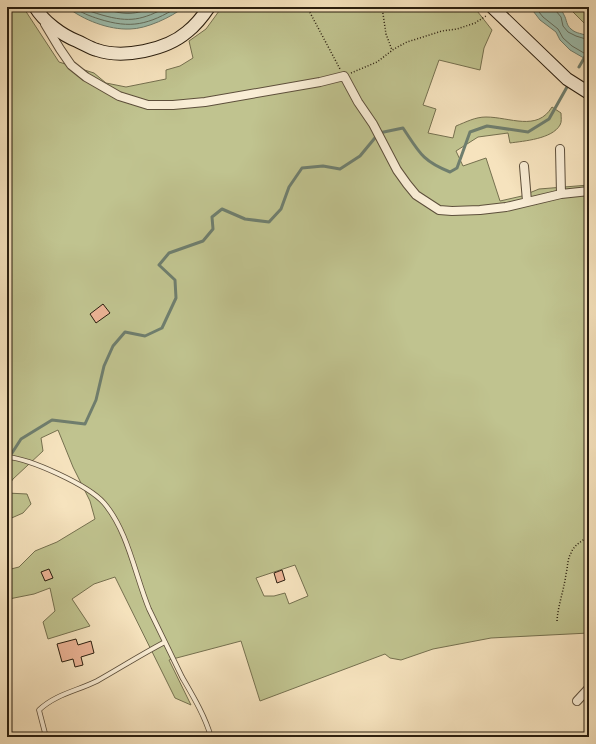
<svg xmlns="http://www.w3.org/2000/svg" width="596" height="744" font-family="'IM FELL DW Pica',serif">
	<style>
		.green { fill: #c0c38f; stroke: #75704f; fill-rule: evenodd }
		.water { fill: #9dbeae; stroke: #6f7e6e }
		.lines { fill: none; stroke-linecap: round; stroke-linejoin: round }
		.shore { stroke: #646e5e; stroke-width: 1 }
		.stream { stroke: #6f7e6e; stroke-width: 3 }
		.building { fill: #ecb496; stroke: #2a1e0f }
		.lane-casing { stroke: #5d4f3b; stroke-width: 5.5 }
		.street-casing { stroke: #5d4f3b; stroke-width: 10 }
		.secondary-casing { stroke: #2a1e0f; stroke-width: 14 }
		.path { stroke: #2a1e0f; stroke-width: 1.5; stroke-dasharray: 1 2; stroke-linecap: butt }
		.lane { stroke: #f9edd5; stroke-width: 4 }
		.street { stroke: #f9edd5; stroke-width: 8 }
		.secondary { stroke: #f9edd5; stroke-width: 12 }
	</style>
	<rect width="100%" height="100%" fill="#f6e3be"/>
	<filter id="stains"><feTurbulence type="fractalNoise" baseFrequency=".005" numOctaves="4"/><feColorMatrix values="0 0 0 0 .2 0 0 0 0 .09 0 0 0 0 .02 0 0 0 .5 -.17"/></filter>
	<radialGradient id="worn" r=".72"><stop offset=".6" stop-color="#630" stop-opacity="0"/><stop offset="1" stop-color="#630" stop-opacity=".3"/></radialGradient>
	<path class="green" d="M7,7H23L59,62L94,73L106,83L126,87L166,79V70L180,66L193,58L189,41L206,29L222,7H474L492,30L484,48L480,70L439,60L423,105L436,109L428,133L453,138L456,126C466,122 475,117 486,117C510,117 537,132 552,107L561,113C561,117 562,122 560,125C552,139 524,141 510,143L508,133L478,137L456,151L463,166L486,158L500,201L522,196L539,189L589,185V633L491,638L433,649L401,660L390,658L385,654L260,701L241,641L169,660L191,705L175,698L115,577L94,584L72,599L90,626L48,639L43,622L55,611L50,588L34,594L9,599L7,596V570L19,567L35,551L57,542L95,519L90,501L73,467L58,430L41,438L43,451L13,479L7,488ZM295,565L308,596L289,604L285,593L274,596H264L256,578Z
		M568,7H589V28Z
		M7,493L27,494L31,504L23,513L7,520Z"/>
	<path class="water" d="M67,7H184C172,17 146,29 130,29C109,30 83,20 67,7Z
		M530,7H558C560,9 563,12 564,15C567,20 566,25 571,29C576,34 583,33 589,37V61L570,50L560,40L556,32L540,20Z"/>
	<g class="lines">
		<path class="shore" d="M74,7C81,13 90,16 99,19C131,29 148,25 178,7
			M82,7C88,11 95,13 102,15C130,23 142,20 167,7
			M98,7C122,14 130,17 154,7
			M535,7L543,17L558,29L563,38L572,46L589,56
			M555,7L556,11L561,17L563,26L568,32L576,36L589,40"/>
		<path class="stream" d="M579,67L586,55
			M12,453L21,439L52,420L85,424L96,400L104,366L113,346L125,332L145,336L162,328L176,298L175,280L159,265L169,253L203,241L213,229L212,217L222,209L245,219L269,222L281,209L289,187L302,168L323,166L340,169L360,156L379,133L403,128C419,152 422,161 450,172L457,168L470,132L487,126L528,132L549,119L567,87"/>
	</g>
	<path class="building" d="M103,304L110,313L96,323L90,314Z
		M49,569L53,578L45,581L41,572Z
		M282,570L285,580L277,583L274,573Z
		M76,639L78,645L91,641L94,653L81,657L83,665L75,667L73,659L62,662L57,644Z"/>
	<g class="lines">
		<defs>
			<path id="lane" d="M7,457C31,459 88,485 104,503C128,531 135,575 149,609C160,632 171,654 182,677C193,696 205,716 211,737
				M46,737L39,710C56,694 77,691 97,681C120,668 142,654 165,642"/>
			<path id="street" d="M45,24L60,49L71,65L86,77L119,96L148,105H173L205,102L320,82L344,76L358,102L373,124L397,170L407,184L416,195L439,210L452,211L480,210L506,207L561,194L589,191
				M560,149L561,194
				M524,166L527,201
				M577,701L589,688"/>
			<path id="secondary" d="M35,7C44,22 62,35 77,41C84,44 90,48 97,50C123,59 166,50 187,32C196,25 203,16 209,7
				M492,7L567,79L589,93"/>
		</defs>
		<use href="#lane" class="lane-casing"/>
		<use href="#street" class="street-casing"/>
		<use href="#secondary" class="secondary-casing"/>
		<path class="path" d="M307,7L340,69
			M382,7L386,34L392,50
			M351,73L377,62L394,49L407,42L442,31L457,29L475,23L486,16
			M557,621C558,605 564,590 566,574C568,567 567,560 571,553C574,545 582,541 589,536"/>
		<use href="#lane" class="lane"/>
		<use href="#street" class="street"/>
		<use href="#secondary" class="secondary"/>
	</g>
	<rect width="596" height="744" fill="none" stroke="#f6e3be" stroke-width="24"/>
	<rect x="8" y="8" width="580" height="728" fill="none" stroke="#2a1e0f" stroke-width="2"/>
	<rect x="12" y="12" width="572" height="720" fill="none" stroke="#2a1e0f"/>
	<rect width="100%" height="100%" filter="url(#stains)"/>
	<rect width="100%" height="100%" fill="url(#worn)"/>
</svg>
